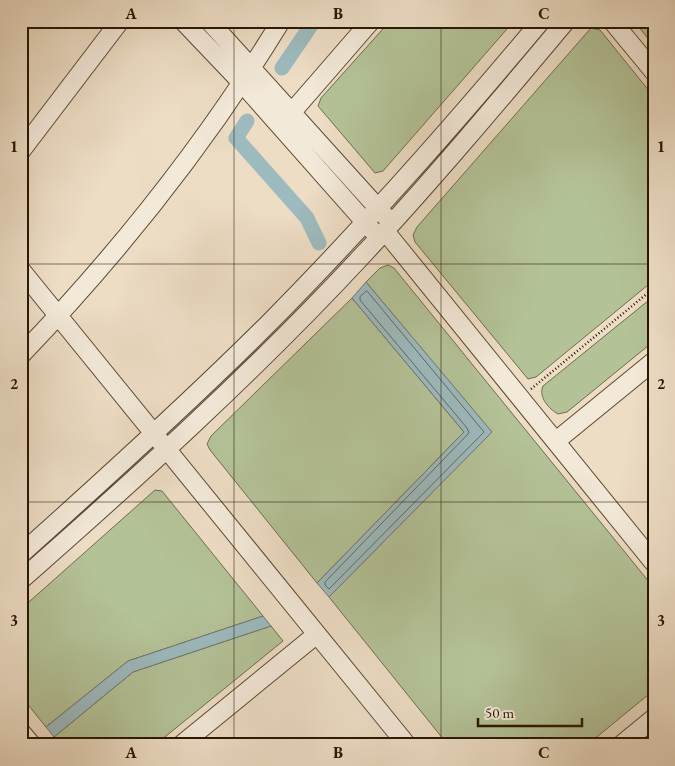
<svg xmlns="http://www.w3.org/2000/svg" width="675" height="766" font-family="'EB Garamond',serif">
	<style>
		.green { fill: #b4c298; stroke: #6e6c4c }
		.water { fill: #9dbabe; stroke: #6f7872 }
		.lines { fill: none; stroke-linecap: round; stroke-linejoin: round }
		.shore { stroke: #636860; stroke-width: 1 }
		.canal { stroke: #9dbabe; stroke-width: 15 }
		.minor-casing { stroke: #5a4832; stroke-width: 20 }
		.path { stroke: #291601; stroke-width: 2.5; stroke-dasharray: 1 2.5; stroke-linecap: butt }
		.minor { stroke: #f3e9d9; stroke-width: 18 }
		.grid { fill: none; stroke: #291601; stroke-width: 1; stroke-opacity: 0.55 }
		.neatline { fill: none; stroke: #291601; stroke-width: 2 }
		.grid-label { font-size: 16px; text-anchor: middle; font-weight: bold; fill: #291601 }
	</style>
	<rect width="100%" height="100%" fill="#edddc5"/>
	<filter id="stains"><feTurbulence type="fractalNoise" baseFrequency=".004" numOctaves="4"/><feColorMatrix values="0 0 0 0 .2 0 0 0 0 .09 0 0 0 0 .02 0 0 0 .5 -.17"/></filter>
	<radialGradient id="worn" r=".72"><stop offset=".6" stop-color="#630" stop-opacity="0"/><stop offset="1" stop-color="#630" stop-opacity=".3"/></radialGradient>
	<path class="green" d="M390,21H514L383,171L375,173L318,106L321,98Z
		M634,21H654V46Z
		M591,28L600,30L654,97V280L536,377L528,379L415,242L413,235L417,227Z
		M388,265L394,268L654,588V690L587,745H448L329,597L491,432L366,282L380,268Z
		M654,296V341L567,412L558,414C549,409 538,397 543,386Z
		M352,298L464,432L317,583L210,450L207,444L211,436Z
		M155,490L162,491L263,616L128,661L46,727L21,696V609Z
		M271,626L283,641L155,745H60L54,737L133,672Z"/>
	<path class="water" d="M366,282L492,432L329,597L317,583L464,432L352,298Z
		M263,616L271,626L133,672L54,737L46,727L128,661Z"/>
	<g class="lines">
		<path class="shore" d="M367,291L484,432L329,589L325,585V582L469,433L467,428L360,300V297Z"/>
		<path class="canal" d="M282,68L314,21
			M247,121L236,138L307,218L319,243"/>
		<defs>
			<path id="minor" d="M183,21L242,83L372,230
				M209,21L386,217
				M612,21L654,72
				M292,112L371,21
				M21,151L120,21
				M385,231L654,563
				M21,270L407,745
				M21,355C119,253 207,142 281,21
				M556,441L654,361
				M21,554C106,478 190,402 270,322C365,226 454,125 541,21
				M21,580C138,477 254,372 360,258C431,182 499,101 566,21
				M21,732L32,745
				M181,745L317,634
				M621,745L654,718"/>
		</defs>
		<use href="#minor" class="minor-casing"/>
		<path class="path" d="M531,389L654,288"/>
		<use href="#minor" class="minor"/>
	</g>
	<path class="grid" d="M234,21V745M441,21V745M21,264H654M21,502H654"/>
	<rect width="675" height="766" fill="none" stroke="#edddc5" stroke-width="55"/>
	<path d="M478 718v8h104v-8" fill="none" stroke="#291601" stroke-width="2.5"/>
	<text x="485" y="718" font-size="15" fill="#291601" stroke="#f3e9d9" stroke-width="4" paint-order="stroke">50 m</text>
	<rect x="28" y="28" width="620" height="710" class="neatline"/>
	<g class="grid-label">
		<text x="131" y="19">A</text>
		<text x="338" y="19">B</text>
		<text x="544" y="19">C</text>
		<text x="14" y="152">1</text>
		<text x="661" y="152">1</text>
		<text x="14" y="389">2</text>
		<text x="661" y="389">2</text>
		<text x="14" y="626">3</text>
		<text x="661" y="626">3</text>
		<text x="131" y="758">A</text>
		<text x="338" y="758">B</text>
		<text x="544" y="758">C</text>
	</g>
	<rect width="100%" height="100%" filter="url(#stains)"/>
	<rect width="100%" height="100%" fill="url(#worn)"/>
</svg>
